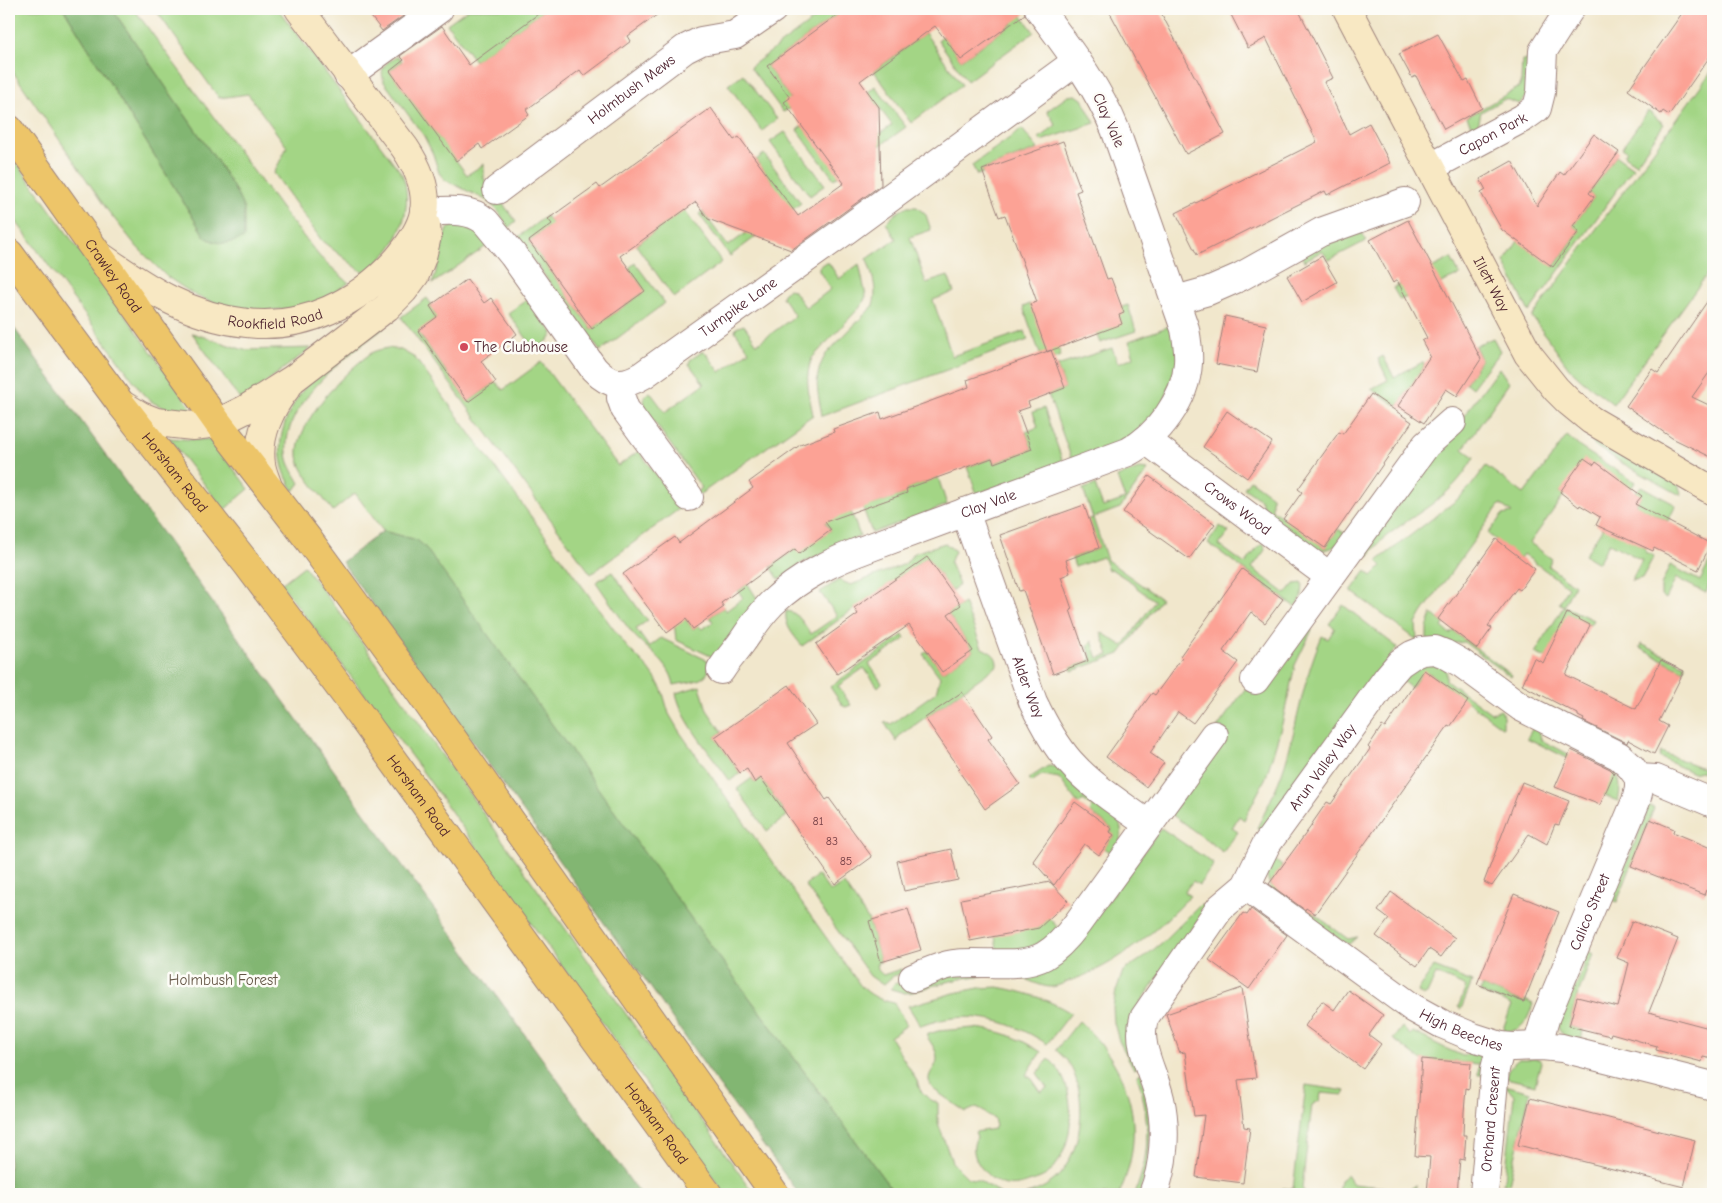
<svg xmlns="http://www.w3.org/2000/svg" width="1722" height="1203" font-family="'Comic Neue',sans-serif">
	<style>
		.green { fill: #a3d585; stroke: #767a58 }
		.forest { fill: #82b672; stroke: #666a4e }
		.building { fill: #fca295 }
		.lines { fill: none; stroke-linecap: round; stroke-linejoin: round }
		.street-casing { stroke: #9e837c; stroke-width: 30 }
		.secondary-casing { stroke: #9e837c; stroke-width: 30 }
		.highway-casing { stroke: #9e837c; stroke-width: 30 }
		.street { stroke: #fff; stroke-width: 28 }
		.secondary { stroke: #f8e8c3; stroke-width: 28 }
		.highway { stroke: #edc569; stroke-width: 28 }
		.poi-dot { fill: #d1495b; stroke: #fdfcf7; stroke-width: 2 }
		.labels { text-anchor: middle; stroke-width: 5; stroke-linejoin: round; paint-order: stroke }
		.number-label { font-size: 12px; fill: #764046 }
		.street-label { font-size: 15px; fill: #4a1f2b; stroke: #fdfcf7 }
		.poi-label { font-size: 15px; fill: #4a1f2b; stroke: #fdfcf7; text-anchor: start }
		.park-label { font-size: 15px; fill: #655646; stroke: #fdfcf7 }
	</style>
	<rect width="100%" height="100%" fill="#fdfcf7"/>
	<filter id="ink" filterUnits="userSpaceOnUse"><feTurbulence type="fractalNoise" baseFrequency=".02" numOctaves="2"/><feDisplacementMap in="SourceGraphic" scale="10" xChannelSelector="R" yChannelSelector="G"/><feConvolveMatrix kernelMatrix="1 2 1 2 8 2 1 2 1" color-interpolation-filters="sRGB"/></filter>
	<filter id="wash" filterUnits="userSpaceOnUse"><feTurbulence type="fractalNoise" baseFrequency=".0096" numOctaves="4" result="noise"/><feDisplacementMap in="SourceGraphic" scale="20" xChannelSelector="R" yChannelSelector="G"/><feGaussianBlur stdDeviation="1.12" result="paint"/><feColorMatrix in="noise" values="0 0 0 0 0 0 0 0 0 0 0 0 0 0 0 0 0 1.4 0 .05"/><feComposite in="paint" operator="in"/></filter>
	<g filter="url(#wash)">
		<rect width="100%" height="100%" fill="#f1e7cc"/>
		<path class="green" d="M9,9H64L205,237L236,192L219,164L112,9H134L283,211L320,257L349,283L321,300L296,308L259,311L226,307L196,296L166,276L137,247L108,211L9,66Z
			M155,9H278L402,174C413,200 403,235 385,255C379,262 371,268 365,274L322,241L274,173L287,147L248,94L219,98Z
			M468,9H545L475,61L447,24Z
			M828,9H845L767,66L790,98L789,109L783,112L750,67Z
			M1003,9H1017L1034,32L967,81L938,40L943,36L961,60L1013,23Z
			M925,33L962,85L911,123L874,71Z
			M398,56L402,61L390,71L467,175L484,164V179L516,221L508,228L499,212L488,201L445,180L439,173L433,154L424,136L384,82C379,66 385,64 398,56Z
			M1522,60H1528C1529,78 1535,91 1519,104L1505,99L1481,112L1478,126L1473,129L1467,117L1519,87L1521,83Z
			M1713,69V266L1613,404L1582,380L1569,368L1532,317Z
			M743,74L777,119L762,131L728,85Z
			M875,86L906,127L834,179L797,130L802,126L838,164L892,125L868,92Z
			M1076,95L1082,99L1095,123L1041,141L1039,138L1056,125L1047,111L1068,96Z
			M1648,111L1664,124L1636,164L1624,156L1627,151L1622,148Z
			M1022,129L1038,149L982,170L983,173L977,175L972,165Z
			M785,132L825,185L810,196L770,142Z
			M9,152L173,382L192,409L193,412L191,413C175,410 155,408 144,395L18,224L9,211Z
			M764,154L801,203L730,256L699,214L702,211L728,246L782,207L773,183L756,160Z
			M1616,156L1633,168L1529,312L1504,262L1518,241L1554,267L1579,231L1573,226L1594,197L1589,193Z
			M906,207H917L926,215L931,230L910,237L926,283L948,276L954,292L933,300L952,356L1025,331L1028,340L822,416C818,391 812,378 826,354L872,307C879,291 872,275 867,259L896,239L886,223L895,214Z
			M684,210L722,262L674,298L636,245Z
			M546,216L552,224L529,241L592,329L645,291L629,268L635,263L665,303L600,351L517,238Z
			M459,224L467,225L491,243L432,284C438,271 442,235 448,229C450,227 455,226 459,224Z
			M1359,227L1366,241L1329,260L1322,251L1304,261L1300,254Z
			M1451,258L1460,275L1400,300L1393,288Z
			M824,263H829L839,279L859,264L866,296L862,305L812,358C804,379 809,393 813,415L679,509L591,574L401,317L427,298L432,305L430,307L437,317L418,332L468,402L496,382L503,390L541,362L618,466L639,451L678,506L702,488L645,409L644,396L650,392L665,412L704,384L689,364L690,360L703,351L706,353L720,372L749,351L735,331L736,328L744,325L757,344L795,316L782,297L783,294L789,289L793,290L806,308L831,289L819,271V267Z
			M528,299L553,333L550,339L535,350L508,313Z
			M1030,304L1058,347L1061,356L1043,362L1023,307Z
			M1128,305L1136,331L1100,343L1096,333L1122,307Z
			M378,323L384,328C348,355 276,406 288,459C290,467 296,476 300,483L294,491C263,444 290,401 324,365C338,350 361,336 378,323Z
			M1175,324L1180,353L1163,405L1135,434L1114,445L1072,460L1040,372L1049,394L1065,388L1057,366L1112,348L1118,363L1134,357L1129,341Z
			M192,333L244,350L311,348L241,401Z
			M1493,338L1500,351L1472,388L1466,383L1481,359L1475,346Z
			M388,348L401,350L415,358L626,646L648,668L656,679L662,690L669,714L679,731L860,985C870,995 879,1000 894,1003L907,1025L890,1037L917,1081L920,1090L929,1099L938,1103V1123L952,1162L968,1178L979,1180L1001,1194H895L711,946L417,540L383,531L355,493L333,511C323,497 300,473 298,456C295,422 347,369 373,352C377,350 383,349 388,348Z
			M1383,356L1394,377L1423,362L1424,365L1398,406L1371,389L1388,380L1378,359Z
			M1499,368L1509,383L1463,449L1474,457C1451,500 1418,510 1383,539C1378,544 1373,550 1368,556L1364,551Z
			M1044,408L1063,462L977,494L967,467L992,458L994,463L1032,449L1026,432L1038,427L1033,412Z
			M1567,436L1581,448L1635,482L1631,489L1594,465L1560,492L1564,495L1530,543L1552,559L1548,566L1574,585L1564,606L1593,620L1590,625L1568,614L1546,658L1535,653L1564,606L1559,603L1568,587L1523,554L1520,558L1488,534L1502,515L1512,513L1500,504L1422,613L1416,624L1417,640L1351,591L1366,571L1372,576L1382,566L1377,561L1458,499L1471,486L1486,466L1524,494Z
			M1598,436L1678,484L1682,496L1622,463L1592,444Z
			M169,438L198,440L211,439L249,489L224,510Z
			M1139,469L1148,470L1120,508L1093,518L1107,560L1161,599L1120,654L1072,671L1071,667L1092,660L1088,647L1092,641L1098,658L1109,655L1101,632L1123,646L1155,601L1137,588L1136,585L1111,569L1108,570L1103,557L1075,567L1072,558L1099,548L1089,519L1093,518L1083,489L1095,485L1103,507L1125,499L1117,477Z
			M938,477L947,505L872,533L858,494L872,505L907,493L906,489Z
			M1250,480L1272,496V510L1325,548L1338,529L1346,534C1338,548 1328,551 1314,550L1262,514V501L1244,488Z
			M1641,486L1676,505L1668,521L1635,505L1641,496L1636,492Z
			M850,509L860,536L802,563L781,579L778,578L771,567L795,549L799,553L831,530L820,514Z
			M1220,526L1229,532L1219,545L1245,564L1259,546L1264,544L1265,550L1252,568L1286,594L1294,584L1303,583L1302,597L1295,607L1208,543Z
			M1604,526L1646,548L1645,552L1654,556L1642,578L1631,581L1642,560L1609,543L1598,563L1585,555Z
			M945,543L955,551L950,563L959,585L951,591L927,557L802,646C793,634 784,626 786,611C799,612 804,625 811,634L837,616L820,592L839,580L851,585L905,564L914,553Z
			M1713,555V574L1706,593L1676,578L1666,599L1661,595V585L1670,565L1700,581Z
			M304,566L353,630L754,1194H725L420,768L281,584Z
			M612,572L643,615L648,620L636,629L649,647L661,638L711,662C709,683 691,681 674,685C670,662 647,650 633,634C620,618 608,599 596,582Z
			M748,584L758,600L715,658L676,640L674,622L683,615L693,629L698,625L702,629L713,622L710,617L724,607L726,611L743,598L738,591Z
			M964,603L982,648C990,652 998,655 997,666L898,737L897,742L884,722L891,724L936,692L940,677L923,654L927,651L942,672L973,651L948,614Z
			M1343,605L1397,647L1263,832L1257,828C1269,804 1281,780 1288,754C1299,714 1305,674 1322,636L1328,639L1335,628L1329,624Z
			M1432,614L1444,624L1442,627L1450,634L1453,631L1512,675L1511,677L1464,642L1447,644L1427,640V628Z
			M1308,627L1312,630L1295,665L1282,724L1266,777L1244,820L1239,816L1232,828L1238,832L1223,852L1171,814L1228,736L1217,728L1248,685L1259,694Z
			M903,635L905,639L869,664L882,683L878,687L864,668L838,686L851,705L846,707L843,706L830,687Z
			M1641,644L1685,665L1684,671L1640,648Z
			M1417,664H1437L1446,669V680L1491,713L1501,709L1503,716V728L1429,673L1423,672L1411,688L1401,680Z
			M700,686L707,710L722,732L715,737L740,773L730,781C713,756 682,722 676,693Z
			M1534,726L1539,729L1541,740L1598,769L1607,762C1620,773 1622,786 1618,801L1604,796L1567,758L1527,738Z
			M1661,752L1713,772V776L1701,771L1693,773L1659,757Z
			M1048,766L1059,767L1115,815C1125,831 1122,839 1114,854L1104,848L1114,835L1110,832L1112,829L1090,812L1093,807L1083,800L1080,804L1076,801L1059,778L1042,775L1031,782L1028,779Z
			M752,778L755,783L761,778L787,816L767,831L737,789Z
			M1641,804L1654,808L1617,902L1602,897L1613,895L1646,816Z
			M1161,828L1214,864L1199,885L1193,881L1184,892L1190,896C1156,931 1117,966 1069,981C1064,983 1056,987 1051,987C1040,987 1028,979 1018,977C979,971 949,981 913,992L905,993L891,989L894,984L901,982L944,976L1047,969L1069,955Z
			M1271,857L1282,866L1271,882L1348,939L1357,937L1349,944L1343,942L1271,889L1265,871Z
			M818,875L830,892L844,884L869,921L881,962H877L878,970L883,975L901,969V974L893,976L883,985L870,976L805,885Z
			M1201,904L1206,909L1136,1009L1139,1067L1134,1069L1119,1041L1114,1023L1113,1007L1116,991L1123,971L1143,958L1164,941Z
			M1049,918L1059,929L1053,936L1022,951L997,950L995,936L1028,919L1038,929Z
			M1582,948L1593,954L1577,997L1569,1026L1583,1030L1581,1043C1552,1034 1556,1025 1561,998L1573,993L1584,966L1579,955Z
			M1434,967L1472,982L1461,1009L1458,1007L1466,987L1436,974L1427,994L1423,996L1418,992L1419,989Z
			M1482,986L1523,1002L1525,1000L1533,1004C1527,1021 1524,1029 1505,1033L1504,1026L1512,1005L1480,992Z
			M998,987C1025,992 1048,999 1071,1013L1047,1044C1008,1018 965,1009 921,1026L908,1006L954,993L979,988Z
			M1079,1021C1130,1068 1149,1128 1119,1194H1026C1039,1191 1053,1183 1061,1173C1083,1145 1087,1098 1071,1067C1068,1060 1061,1055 1056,1050Z
			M1402,1027L1410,1035L1413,1032L1447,1049L1463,1056L1475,1050L1484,1061V1075H1478L1479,1064L1419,1059L1393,1039Z
			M973,1028C1000,1030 1018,1037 1041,1052L1026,1075L1032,1079L1041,1092L1047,1088L1037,1073L1049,1059C1078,1083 1077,1146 1050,1172C1044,1178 1034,1180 1026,1183C1006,1190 992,1182 980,1166C974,1158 971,1146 977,1137L975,1132L994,1129L996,1126L994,1119L977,1107L966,1112L933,1089C922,1074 937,1071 937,1058C937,1050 930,1042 926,1035L938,1031Z
			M1519,1059H1539L1541,1062L1535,1085L1506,1078C1507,1069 1512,1065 1519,1059Z
			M1141,1073C1151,1116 1155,1152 1139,1194H1135C1138,1184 1142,1174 1144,1164C1150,1135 1146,1103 1137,1075Z
			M1306,1085L1346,1091L1344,1095L1321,1093L1320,1100L1312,1105L1302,1188L1306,1194H1282V1188L1293,1189Z
			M1505,1085L1530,1092L1509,1184L1502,1182L1505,1179L1514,1096Z
			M1347,1175L1353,1184L1409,1190L1416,1185L1415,1194H1372L1347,1191V1194H1338L1340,1180Z"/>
		<path class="forest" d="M64,9H112L219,164L236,192L244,209V238C228,244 220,246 205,237Z
			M9,321L640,1194H9Z
			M383,531L417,540L425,547L711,946L895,1194H799L718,1084L644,978L342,562Z"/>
		<g id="blocks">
			<path class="building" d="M365,9H413L382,31Z
				M545,9H665L628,36L631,41L584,76L580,70L526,110L529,115L482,149L479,144L456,161L390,71L404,60L400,56L442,26L469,65Z
				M845,9H1024L1025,14L961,60L935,26L860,81L879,107L881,185L837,217L791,250L708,219L696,202L620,256L645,291L592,329L529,241L552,224L548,219L597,184L600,188L711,108L734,140L739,137L798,216L844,183L784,102L790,98L767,66Z
				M1108,9H1159L1225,134L1186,154Z
				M1228,9H1298L1333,78L1324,82L1349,134L1369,123L1390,163L1327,195L1325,191L1197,255L1176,213L1317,142L1266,38L1248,48Z
				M1685,9H1713V52L1669,115L1663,111L1661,114L1628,90Z
				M1438,34L1464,82L1468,80L1482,108L1444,129L1416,76L1412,78L1399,54Z
				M1594,134L1619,152L1589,193L1594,197L1573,226L1579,231L1553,267L1502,230L1481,193L1486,190L1480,179L1512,161L1537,206L1560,172L1564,175Z
				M1063,141L1081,190L1076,192L1107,279L1111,278L1124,313L1119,315L1122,324L1047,352L1030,304L1037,302L1023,263L1005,215L999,217L982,170Z
				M1408,220L1481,359L1457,396L1446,389L1424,423L1398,406L1430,356L1422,341L1427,338L1397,280L1393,283L1370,240Z
				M1322,256L1337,282L1302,302L1287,276Z
				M467,279L484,303L491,298L517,334L481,361L496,382L468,402L418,331L437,317L430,306Z
				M1713,293V367L1692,397L1713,407V458L1672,438L1626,406L1652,369L1658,373Z
				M1225,316L1266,325L1257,372L1216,364Z
				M1051,350L1065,388L1028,402L1030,407L1018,411L1032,449L994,463L992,458L906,489L907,493L825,522L831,530L799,554L795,549L721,603L724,607L693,629L686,619L667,633L623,574L675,537L679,543L753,488L749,482L800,445L834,432L833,429L880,412L882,419L969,387L967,380Z
				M1371,394L1412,422L1325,548L1283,519L1302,492L1298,489L1339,432L1343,434Z
				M1227,411L1272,442L1247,478L1203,447Z
				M1584,458L1594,465L1596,462L1642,496L1635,504L1711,544L1698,570L1654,548L1653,551L1596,525L1600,517L1580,505L1579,507L1560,492Z
				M1149,476L1215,524L1189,559L1123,512Z
				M1084,505L1099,548L1066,560L1070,573L1061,577L1072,609L1070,610L1088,661L1053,674L1023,590L1019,591L1000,535Z
				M1496,539L1535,569L1520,590L1517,588L1488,626L1492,628L1477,649L1438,619Z
				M927,557L961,605L948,614L973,651L942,672L909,625L837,674L816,644L858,614L854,608Z
				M1242,569L1283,599L1265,623L1251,612L1223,651L1238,662L1193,723L1178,712L1150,753L1164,763L1146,787L1106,757L1152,693L1155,695L1182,658L1180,656Z
				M1567,613L1590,625L1566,675L1636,709L1661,660L1684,671L1659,721L1668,726L1654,754L1628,740L1627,743L1583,721L1584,719L1578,716V714L1522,685L1534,658L1543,663Z
				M1424,670L1468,701L1450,727L1448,726L1315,914L1306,908L1305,910L1269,884L1312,825H1311L1327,802L1331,804L1370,749L1368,747L1382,726L1385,728Z
				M789,685L816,724L788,743L826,800L829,798L872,857L835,884L761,778L755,783L747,769L740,773L715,737Z
				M962,692L992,736L988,739L1020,784L985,809L958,770L960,769L925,718Z
				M1571,750L1610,769L1614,773L1600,805L1555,787Z
				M1522,782L1569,801L1559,825L1555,824L1547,844L1529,834L1492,886L1484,882Z
				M1075,802L1112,829L1110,832L1114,835L1099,855L1084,844L1054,885L1033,861Z
				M1650,819L1674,829L1673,832L1713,849V893L1706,890L1704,895L1631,866Z
				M951,849L958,880L904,891L897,861Z
				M1050,882L1068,901L1039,928L970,941L961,899Z
				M1391,892L1455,938L1441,957L1429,949L1417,966L1376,936L1389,919L1378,911Z
				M1514,894L1559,912L1524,1002L1477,984Z
				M908,909L921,950L881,962L869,921Z
				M1251,909L1287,935L1249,989L1209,960L1243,913L1247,915Z
				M1632,921L1678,939L1649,1012L1713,1029V1059L1703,1057L1702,1062L1656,1050L1657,1046L1611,1033L1610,1036L1569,1026L1577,997L1618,1007L1629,963L1617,958Z
				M1242,988L1256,1078L1238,1080L1244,1127L1250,1128L1243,1183L1196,1177L1204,1115L1194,1116L1185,1052L1180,1053L1166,1014Z
				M1348,990L1383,1015L1369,1035L1381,1044L1363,1069L1305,1026L1322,1001L1334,1010Z
				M1422,1059L1471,1063L1469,1089L1466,1088L1464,1112L1463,1135H1466L1464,1160L1460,1159L1457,1194H1427L1430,1157L1415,1156Z
				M1530,1098L1695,1140L1684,1187L1518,1145Z"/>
		</g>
	</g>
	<g filter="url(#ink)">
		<use href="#blocks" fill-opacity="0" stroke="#9e837c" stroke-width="1"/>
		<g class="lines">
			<defs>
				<g id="street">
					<path d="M348,75L439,9"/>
					<path id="s1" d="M1431,167L1523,118L1537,108L1541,92L1543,51L1570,9"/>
					<path id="s2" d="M497,190L685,49L701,41L735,35L773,9"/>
					<path id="s3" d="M424,212C445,211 468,207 485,221L513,255L594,369C610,386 623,387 643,375L846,230L1077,61"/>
					<path d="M1176,300L1208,291L1240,277L1321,232L1405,202"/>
					<path d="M622,384L621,398L625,409L689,497"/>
					<path id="s4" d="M1146,440L1329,576"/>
					<path id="s5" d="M965,512L1033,702C1043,723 1054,744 1070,762C1092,787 1122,805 1149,825"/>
					<path id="s6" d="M721,670C727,660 735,652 742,642C751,629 760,615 772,603C800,576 835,560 871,547L1128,452C1158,436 1186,399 1188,363C1189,352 1187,340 1185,329L1115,129C1097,85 1067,47 1039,9"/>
					<path d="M1255,680L1426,445L1452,422"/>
					<path id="s7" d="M1246,886L1413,1008L1442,1024L1473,1037L1501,1046L1513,1047L1542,1046L1562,1048L1713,1086"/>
					<path d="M913,978C926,973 939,966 953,964C980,960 1021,969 1044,956C1058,948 1068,936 1077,924L1214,735"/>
					<path id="s8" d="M1537,1046L1546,1016L1636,801L1639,789V778"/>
					<path id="s9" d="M1153,1194C1164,1167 1167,1129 1160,1099C1154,1072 1136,1047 1144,1018L1220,908L1246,886L1266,845L1388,677L1400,663L1412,655L1422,651L1435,650L1445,654L1461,663L1521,707L1619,756L1631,767L1639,778L1656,779L1713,803"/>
					<path id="s10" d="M1484,1194L1495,1069L1501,1046"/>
				</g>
				<g id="secondary">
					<path id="s11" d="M1347,9L1528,354L1556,389L1569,402L1591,420L1713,491"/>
					<path id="s12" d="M100,256C146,288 189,317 247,323C305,330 358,302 396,261C408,247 421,230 424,212C428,189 417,166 405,148L299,9"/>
					<path d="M121,404L141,416L156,422L193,426L218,423L246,409L293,379L387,307L404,290L415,275L422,257L427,236L426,225"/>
					<path d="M268,487C266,480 262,472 261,464C257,436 270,408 288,386"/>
				</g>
				<g id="highway">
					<path id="s13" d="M9,129L218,423L308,539L409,677L775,1194"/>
					<path id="s14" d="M9,253L121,404L247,564L347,697L708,1194"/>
				</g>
			</defs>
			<use href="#street" class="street-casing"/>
			<use href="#secondary" class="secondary-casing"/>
			<use href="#highway" class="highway-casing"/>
			<use href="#street" class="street"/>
			<use href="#secondary" class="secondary"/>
			<use href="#highway" class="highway"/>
		</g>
	</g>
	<circle class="poi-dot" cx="464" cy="347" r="5"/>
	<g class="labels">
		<g class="number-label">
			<text x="818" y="825">81</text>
			<text x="832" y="845">83</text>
			<text x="846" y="865">85</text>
		</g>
		<g class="street-label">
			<text dy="5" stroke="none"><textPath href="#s2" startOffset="168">Holmbush Mews</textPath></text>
			<text transform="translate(1109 120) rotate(66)" y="5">Clay Vale</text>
			<text dy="5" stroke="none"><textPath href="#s1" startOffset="70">Capon Park</textPath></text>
			<text dy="5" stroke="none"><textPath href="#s13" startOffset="180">Crawley Road</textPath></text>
			<text dy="5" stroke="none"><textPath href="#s11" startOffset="311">Illett Way</textPath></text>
			<text dy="5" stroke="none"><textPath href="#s3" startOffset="419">Turnpike Lane</textPath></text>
			<text dy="5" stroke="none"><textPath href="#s12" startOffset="192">Rookfield Road</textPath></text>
			<text dy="5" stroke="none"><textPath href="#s14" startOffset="275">Horsham Road</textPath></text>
			<text dy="5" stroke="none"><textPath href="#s6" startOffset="324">Clay Vale</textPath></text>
			<text dy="5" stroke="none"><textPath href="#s4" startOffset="114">Crows Wood</textPath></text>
			<text dy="5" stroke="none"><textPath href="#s5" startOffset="186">Alder Way</textPath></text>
			<text dy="5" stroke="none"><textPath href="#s9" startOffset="490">Arun Valley Way</textPath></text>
			<text dy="5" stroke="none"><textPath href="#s14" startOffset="680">Horsham Road</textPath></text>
			<text dy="5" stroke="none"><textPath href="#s8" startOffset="144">Calico Street</textPath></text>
			<text dy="5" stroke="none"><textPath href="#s7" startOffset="260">High Beeches</textPath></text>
			<text dy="5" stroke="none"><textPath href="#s10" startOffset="75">Orchard Cresent</textPath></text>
			<text dy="5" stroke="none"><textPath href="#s14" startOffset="1085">Horsham Road</textPath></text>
		</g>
		<g class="poi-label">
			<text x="474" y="352">The Clubhouse</text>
		</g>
		<g class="park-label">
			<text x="223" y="985">Holmbush Forest</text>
		</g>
	</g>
	<rect width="1722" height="1203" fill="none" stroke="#fdfcf7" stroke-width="30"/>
</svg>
